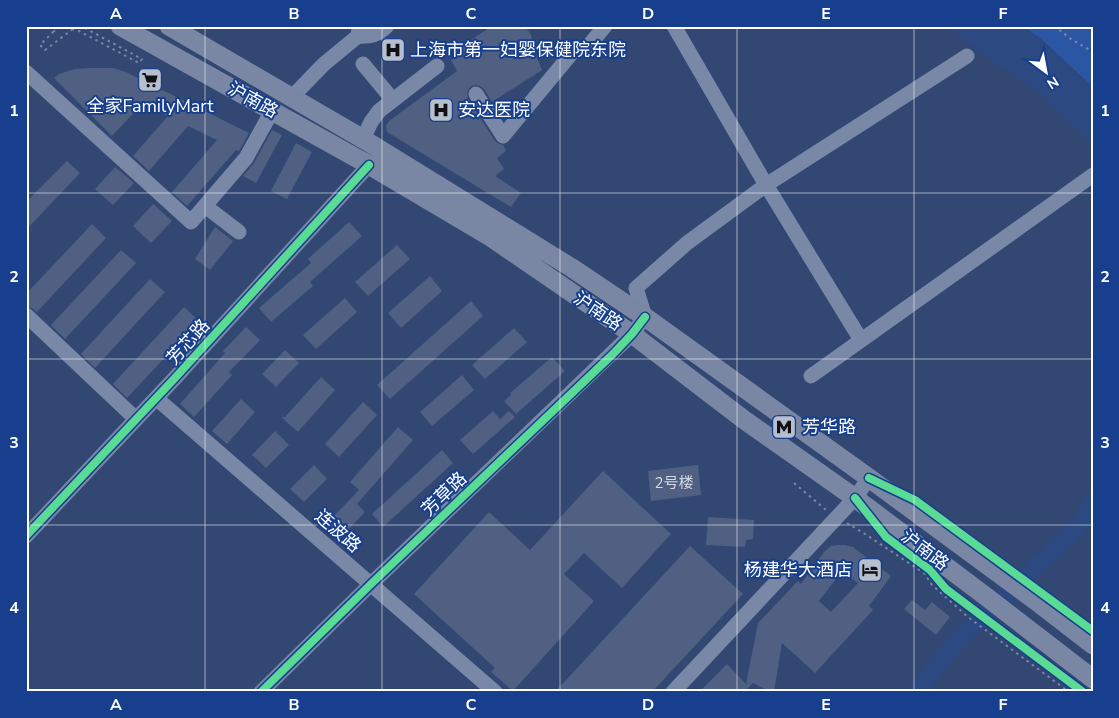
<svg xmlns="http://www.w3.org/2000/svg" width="1119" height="718" font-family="'Nunito Sans','Noto Sans SC',sans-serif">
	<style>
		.green { fill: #2a56a3 }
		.water { fill: #2c4981 }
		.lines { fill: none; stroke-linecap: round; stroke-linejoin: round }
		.river { stroke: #2c4981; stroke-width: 18 }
		.building { fill: #4f6082; fill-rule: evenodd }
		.path { stroke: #7988a6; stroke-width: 2; stroke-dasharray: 2.5 4; stroke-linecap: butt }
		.minor { stroke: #7988a6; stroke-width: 15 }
		.major { stroke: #7987a5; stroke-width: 19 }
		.cycleway-casing { stroke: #173f8d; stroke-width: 11 }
		.cycleway { stroke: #5adb95; stroke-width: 8 }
		.grid { fill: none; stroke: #fff; stroke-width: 1; stroke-opacity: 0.55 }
		.labels { text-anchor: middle; stroke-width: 4; stroke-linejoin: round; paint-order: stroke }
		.number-label { font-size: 15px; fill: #d3d7e0 }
		.poi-label { font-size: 18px; fill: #fff; stroke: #173f8d; text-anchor: start }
		.street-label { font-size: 18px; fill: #fff; stroke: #173f8d }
		.neatline { fill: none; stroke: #fff; stroke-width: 2 }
		.grid-label { font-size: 16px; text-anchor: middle; font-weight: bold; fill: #fff }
	</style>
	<rect width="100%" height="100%" fill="#324772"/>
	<path class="green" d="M1022,26H1093V87L1041,39Z"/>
	<path class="water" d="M945,26H1022L1041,39L1093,88V145L1048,101Z"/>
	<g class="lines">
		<path class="river" d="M918,692L933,670L962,636L1077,528L1093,502"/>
	</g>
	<path class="building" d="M492,26H525L531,35L536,55L542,70L492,102L484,89L480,86L476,85L471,86L468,90L467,95L468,99L495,141L499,144L503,145L506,151L497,158L504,169L495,176L521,193L511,207L387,132L386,126L389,121L457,71L451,60L456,57L453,52Z
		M91,68H113L126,72L249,133L239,151L236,150L187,206L172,192L217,140L188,126L149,171L133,156L168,116L143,103L112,136L54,78L59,74L75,69Z
		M272,130L282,135L256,183L243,176L254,163Z
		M296,143L312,152L287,199L271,191Z
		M67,161L80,173L26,230V202Z
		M115,167L134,183L113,205L95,189Z
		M153,204L172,221L151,243L133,226Z
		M349,222L362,236L310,282L313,286L271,322L259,308L311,263L308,259Z
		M92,224L106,238L37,312L32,308L26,306V294Z
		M215,227L233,241L210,270L195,259Z
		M397,245L410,259L368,296L355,282Z
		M121,250L136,263L65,339L51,325Z
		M430,276L442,291L401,328L388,313Z
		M150,279L165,292L95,368L81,354Z
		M345,298L357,312L316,349L303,335Z
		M471,301L483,316L390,399L377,385Z
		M184,307L199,321L127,398L113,384Z
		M246,327L260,340L229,372L232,375L194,417L180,404L225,353L223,351Z
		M514,328L527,342L485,379L472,365Z
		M285,350L299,363L276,387L262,374Z
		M552,357L565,371L516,414L504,401L511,395L510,393Z
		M462,375L474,390L432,426L420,412Z
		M321,377L335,390L298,432L281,417H285Z
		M241,399L255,412L227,444L212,431Z
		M363,402L377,415L339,457L325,444Z
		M493,411L500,419L509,411L515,417L473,454L460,440Z
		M398,427L413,440L357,504L365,512L342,536L328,522L359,490L350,482Z
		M275,431L289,445L266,468L252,455Z
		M442,450L453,463L383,527L372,514Z
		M314,465L327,479L304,502L290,489Z
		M698,465L701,495L651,501L648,471Z
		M603,471L671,534L622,588L584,553L564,574L594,601L513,691L491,672L495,668L414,594L489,512L530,550Z
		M708,517L754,520L753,539L746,540L745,547L706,545Z
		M837,545H845L853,547L891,576L869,606L873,610L815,673L782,643L774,692H770L753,683L744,692H699L727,664L746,684L758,623L798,581L801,584L824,552L831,546ZM842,571L858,583L831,612L819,601Z
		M690,546L743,594L652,692H555Z
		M912,600L925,610L932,602L950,617L936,635L904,609Z"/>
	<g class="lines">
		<path class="path" d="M49,26L53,32L40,45L45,50L77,26
			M66,26L79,31L139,63L142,59L81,26
			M1054,26L1071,39L1093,52
			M53,32L61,26
			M794,483L826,510
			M847,523L865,534L924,573L932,585L968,617L1069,692"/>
		<path class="minor" d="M358,36C370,37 378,35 387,26
			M363,64L393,100
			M26,72L191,222L246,158L272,111
			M476,94L503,136L576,48L586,49L605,26
			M292,97L324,64L358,36L359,27L358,26
			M363,139L371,122L379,111L437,66
			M205,206L239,232
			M26,315L136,419
			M861,340L766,185L967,56
			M811,376L1093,175
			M156,398L495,692
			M26,536L174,379L369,165
			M261,692L371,584L632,334L645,317L636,288L687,243L766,185L674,26
			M673,692L855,498L869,478"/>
		<path class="major" d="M120,26L369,165L489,236L632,334L743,419L855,498L984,595L1093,679
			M169,26L363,139L572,268L645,317L869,478L1036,601L1093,645"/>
		<defs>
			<path id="cycleway" d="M869,478L915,500L1093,631
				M855,498L886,537L930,570L946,589L1083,692
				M26,536L174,379L369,165
				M261,692L371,584L613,354L632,334L645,317"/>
		</defs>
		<use href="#cycleway" class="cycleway-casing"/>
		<use href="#cycleway" class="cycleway"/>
	</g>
	<path class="grid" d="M205,26V692M382,26V692M560,26V692M737,26V692M914,26V692M26,193H1093M26,359H1093M26,525H1093"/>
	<defs>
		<symbol id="hospital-square" viewBox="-11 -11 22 22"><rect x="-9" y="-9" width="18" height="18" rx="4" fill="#b7bfce" stroke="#173f8d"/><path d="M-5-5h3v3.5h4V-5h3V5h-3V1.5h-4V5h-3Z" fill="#111"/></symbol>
		<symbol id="supermarket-square" viewBox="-11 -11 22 22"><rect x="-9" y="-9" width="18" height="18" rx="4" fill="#b7bfce" stroke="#173f8d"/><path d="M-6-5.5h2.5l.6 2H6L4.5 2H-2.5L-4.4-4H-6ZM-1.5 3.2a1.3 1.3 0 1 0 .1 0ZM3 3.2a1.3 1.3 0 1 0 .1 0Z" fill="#111"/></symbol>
		<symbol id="metro-square" viewBox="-11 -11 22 22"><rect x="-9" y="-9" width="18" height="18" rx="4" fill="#b7bfce" stroke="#173f8d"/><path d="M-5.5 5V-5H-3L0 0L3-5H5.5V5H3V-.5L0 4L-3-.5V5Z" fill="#111"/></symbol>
		<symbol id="hotel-square" viewBox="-11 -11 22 22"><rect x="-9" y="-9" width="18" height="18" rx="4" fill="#b7bfce" stroke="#173f8d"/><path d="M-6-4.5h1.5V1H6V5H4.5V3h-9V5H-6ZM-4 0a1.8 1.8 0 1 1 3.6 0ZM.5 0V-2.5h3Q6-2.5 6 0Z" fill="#111"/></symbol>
	</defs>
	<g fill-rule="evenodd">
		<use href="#hospital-square" x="379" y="36" width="28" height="28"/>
		<use href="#supermarket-square" x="136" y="66" width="28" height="28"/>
		<use href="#hospital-square" x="427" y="96" width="28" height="28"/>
		<use href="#metro-square" x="770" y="413" width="28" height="28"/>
		<use href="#hotel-square" x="856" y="556" width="28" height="28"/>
	</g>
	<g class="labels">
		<g class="number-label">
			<text x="674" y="488">2号楼</text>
		</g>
		<g class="poi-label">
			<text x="410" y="56">上海市第一妇婴保健院东院</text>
			<text x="150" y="112" text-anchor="middle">全家FamilyMart</text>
			<text x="458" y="116">安达医院</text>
			<text x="802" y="433">芳华路</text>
			<text x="852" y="576" text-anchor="end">杨建华大酒店</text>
		</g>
		<g class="street-label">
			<text transform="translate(253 100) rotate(29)" y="6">沪南路</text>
			<text transform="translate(598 311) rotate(34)" y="6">沪南路</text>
			<text transform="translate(188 342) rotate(-48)" y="6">芳芯路</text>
			<text transform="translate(444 494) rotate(-44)" y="6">芳草路</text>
			<text transform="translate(338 531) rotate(41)" y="6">连波路</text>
			<text transform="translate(925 550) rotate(37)" y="6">沪南路</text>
		</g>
	</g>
	<rect width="1119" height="718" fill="none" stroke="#173f8d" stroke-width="55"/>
	<g transform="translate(1046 72) rotate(148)" stroke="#173f8d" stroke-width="4" paint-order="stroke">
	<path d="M0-4L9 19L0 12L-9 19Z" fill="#ffffff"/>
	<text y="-8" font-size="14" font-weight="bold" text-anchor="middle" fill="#ffffff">N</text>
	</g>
	<rect x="28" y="28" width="1064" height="662" class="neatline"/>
	<g class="grid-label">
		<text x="116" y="19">A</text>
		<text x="294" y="19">B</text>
		<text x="471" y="19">C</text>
		<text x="648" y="19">D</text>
		<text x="826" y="19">E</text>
		<text x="1003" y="19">F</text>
		<text x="14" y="116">1</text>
		<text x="1105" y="116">1</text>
		<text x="14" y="282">2</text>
		<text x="1105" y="282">2</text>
		<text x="14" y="448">3</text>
		<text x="1105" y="448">3</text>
		<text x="14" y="613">4</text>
		<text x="1105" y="613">4</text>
		<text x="116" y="710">A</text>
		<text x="294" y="710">B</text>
		<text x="471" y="710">C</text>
		<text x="648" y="710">D</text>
		<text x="826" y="710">E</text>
		<text x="1003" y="710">F</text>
	</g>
</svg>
